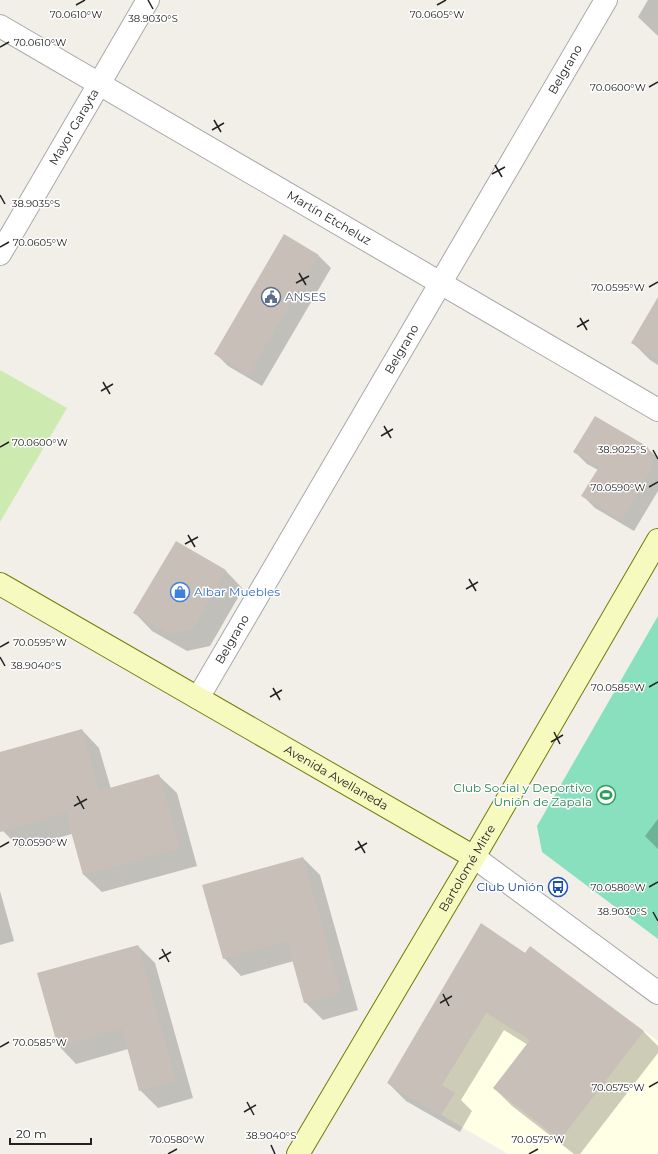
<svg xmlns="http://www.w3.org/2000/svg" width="658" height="1154" font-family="Montserrat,sans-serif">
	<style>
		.education { fill: #ffffe5 }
		.grass { fill: #cdebb0 }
		.pitch { fill: #88e0be }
		.shadow { fill: #0003 }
		.building { fill: #c7bfb8 }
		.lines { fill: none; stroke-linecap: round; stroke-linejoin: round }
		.minor-casing { stroke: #a9a9a9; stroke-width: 24 }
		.tertiary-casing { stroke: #a9a9a9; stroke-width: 24 }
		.secondary-casing { stroke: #707d05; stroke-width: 24 }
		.minor { stroke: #fff; stroke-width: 22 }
		.tertiary { stroke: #fff; stroke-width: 22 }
		.secondary { stroke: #f7fabf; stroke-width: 22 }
		.ticks { fill: none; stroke: #222; stroke-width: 1.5 }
		.labels { text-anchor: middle; stroke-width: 3; stroke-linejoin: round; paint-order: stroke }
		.street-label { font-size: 12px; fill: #222; stroke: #fff }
		.service-label { font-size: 12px; fill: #4e5e75; stroke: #fff; text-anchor: start }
		.shop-label { font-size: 12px; fill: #366cbe; stroke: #fff; text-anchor: start }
		.leisure-label { font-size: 12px; fill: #27864d; stroke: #fff; text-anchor: end }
		.transit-label { font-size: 12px; fill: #164399; stroke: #fff; text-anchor: end }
		.ticks-label { font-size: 10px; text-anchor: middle; fill: #222; stroke: #fff; stroke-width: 3; stroke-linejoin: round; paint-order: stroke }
	</style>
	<rect width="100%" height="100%" fill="#f2efe9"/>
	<path class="education" d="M481,923L525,953L530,946L658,1041V1154H508L387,1083Z"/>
	<path class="grass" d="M0,370L67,408L0,522Z"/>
	<path class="pitch" d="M658,616V939L542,852L537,826Z"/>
	<path class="shadow" d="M648,0H658V36L638,17Z
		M319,256L331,268L262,386L228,366L216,354Z
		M658,299V365L650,360L633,343Z
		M647,448L658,458V491L634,531L595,508L583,496L598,470L587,464L575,452Z
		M176,542L226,571L243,589L210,646L187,651L152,631L135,613Z
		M82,730L99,748L111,789L159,776L177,793L197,866L102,892L84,875L72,834L20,848L3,831L0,821V753Z
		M658,819V849L645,836Z
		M303,858L320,875L358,1010L323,1020L305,1002L294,961L241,976L224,958Z
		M0,891L14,941L0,945Z
		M481,924L643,1031L658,1046V1053L580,1154H574L512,1106L494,1088L528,1045L504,1030L461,1100L472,1111L460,1132L406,1101L388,1083Z
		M138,946L155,963L193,1098L158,1108L140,1090L128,1049L76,1064L59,1046Z"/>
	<path class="building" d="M284,234L319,255L249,375L214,354Z
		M658,297V359L631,343Z
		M595,416L648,447L653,466L622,520L581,496L599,467L573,452Z
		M176,541L226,570L193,629L169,634L133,613Z
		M82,729L99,791L159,774L180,848L83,875L66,813L0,832V752Z
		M303,857L341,992L304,1003L287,941L223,959L202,885Z
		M481,923L525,953L530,946L644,1031L560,1140L493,1088L530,1040L486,1013L442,1085L455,1093L441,1115L387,1083Z
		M138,945L176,1080L139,1091L122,1029L58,1047L37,973Z"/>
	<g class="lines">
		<defs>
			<g id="minor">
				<path id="s1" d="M0,26L658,410"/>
				<path id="s2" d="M0,254L148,0"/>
				<path id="s3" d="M198,698L606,0"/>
			</g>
			<path id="tertiary" d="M474,857L658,993"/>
			<g id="secondary">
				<path id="s4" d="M0,584L474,857"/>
				<path id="s5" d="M298,1154L474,857L658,540"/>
			</g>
		</defs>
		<use href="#minor" class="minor-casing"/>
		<use href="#tertiary" class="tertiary-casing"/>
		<use href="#secondary" class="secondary-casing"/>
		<use href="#minor" class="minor"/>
		<use href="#tertiary" class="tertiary"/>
		<use href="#secondary" class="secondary"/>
	</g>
	<path class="ticks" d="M148,0L153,9M76,5L85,0M437,5L446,0M0,47L9,42M649,87L658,82M214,120L221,132M212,130L224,123M495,165L502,177M492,174L505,167M0,195L5,204M0,247L9,242M299,273L306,285M296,283L309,276M649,287L658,282M580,318L587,330M577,327L589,320M103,382L110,394M101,391L113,384M384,426L391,438M381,436L393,429M0,447L9,442M653,450L658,459M649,487L658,482M188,535L195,547M185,544L198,537M469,579L476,591M466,589L478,582M0,647L9,642M0,657L5,666M649,687L658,682M273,688L280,700M270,697L282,690M554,732L560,744M551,742L563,735M77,796L84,809M74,806L87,799M358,841L365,853M0,847L9,842M355,850L367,843M649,887L658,882M653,912L658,921M162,949L169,962M159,959L171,952M443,994L449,1006M440,1003L452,996M0,1047L9,1042M649,1087L658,1082M247,1102L254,1115M244,1112L256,1105M271,1145L275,1154M168,1154L177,1149M529,1154L538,1149"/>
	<defs>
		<symbol id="civic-ring" viewBox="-11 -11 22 22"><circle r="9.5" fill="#fff" stroke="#5c6f8a" stroke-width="1.5"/><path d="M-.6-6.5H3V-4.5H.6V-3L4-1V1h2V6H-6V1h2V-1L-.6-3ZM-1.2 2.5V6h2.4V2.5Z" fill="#5c6f8a"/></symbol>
		<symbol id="shop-ring" viewBox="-11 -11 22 22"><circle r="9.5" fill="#fff" stroke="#3f7fe0" stroke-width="1.5"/><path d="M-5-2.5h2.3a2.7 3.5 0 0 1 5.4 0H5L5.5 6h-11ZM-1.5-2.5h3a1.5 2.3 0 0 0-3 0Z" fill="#3f7fe0"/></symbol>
		<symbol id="stadium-ring" viewBox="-11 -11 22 22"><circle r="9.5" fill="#fff" stroke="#2e9e5b" stroke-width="1.5"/><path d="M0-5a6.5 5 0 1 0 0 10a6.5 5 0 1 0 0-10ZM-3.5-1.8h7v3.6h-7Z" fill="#2e9e5b"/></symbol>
		<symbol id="bus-ring" viewBox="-11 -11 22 22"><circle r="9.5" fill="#fff" stroke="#1a4fb4" stroke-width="1.5"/><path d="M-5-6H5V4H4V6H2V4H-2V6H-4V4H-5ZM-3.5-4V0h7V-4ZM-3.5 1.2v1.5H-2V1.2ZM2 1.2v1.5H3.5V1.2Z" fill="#1a4fb4"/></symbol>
	</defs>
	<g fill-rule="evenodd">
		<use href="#civic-ring" x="260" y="286" width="22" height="22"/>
		<use href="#shop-ring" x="169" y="581" width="22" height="22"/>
		<use href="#stadium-ring" x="595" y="784" width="22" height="22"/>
		<use href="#bus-ring" x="547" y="876" width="22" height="22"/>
	</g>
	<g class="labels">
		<g class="street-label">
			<text dy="4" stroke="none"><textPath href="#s3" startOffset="728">Belgrano</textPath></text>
			<text dy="4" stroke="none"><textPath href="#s2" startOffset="147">Mayor Garayta</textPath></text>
			<text dy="4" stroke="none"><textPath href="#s1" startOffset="381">Martín Etcheluz</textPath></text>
			<text dy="4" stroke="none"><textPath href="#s3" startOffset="404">Belgrano</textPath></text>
			<text dy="4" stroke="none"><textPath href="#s3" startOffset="68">Belgrano</textPath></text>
			<text dy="4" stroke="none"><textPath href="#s4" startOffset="388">Avenida Avellaneda</textPath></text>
			<text dy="4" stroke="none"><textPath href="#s5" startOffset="332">Bartolomé Mitre</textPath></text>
		</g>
		<g class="service-label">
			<text x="285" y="301">ANSES</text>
		</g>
		<g class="shop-label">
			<text x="194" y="596">Albar Muebles</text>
		</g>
		<g class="leisure-label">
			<text x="592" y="792">Club Social y Deportivo<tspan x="592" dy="14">Unión de Zapala</tspan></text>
		</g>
		<g class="transit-label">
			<text x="544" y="891">Club Unión</text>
		</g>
	</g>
	<g class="ticks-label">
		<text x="76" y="18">70.0610°W</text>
		<text x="437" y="18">70.0605°W</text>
		<text x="153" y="22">38.9030°S</text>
		<text x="40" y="46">70.0610°W</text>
		<text x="618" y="91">70.0600°W</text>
		<text x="36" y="207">38.9035°S</text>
		<text x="40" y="246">70.0605°W</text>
		<text x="618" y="291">70.0595°W</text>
		<text x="40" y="446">70.0600°W</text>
		<text x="622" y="453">38.9025°S</text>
		<text x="618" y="491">70.0590°W</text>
		<text x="40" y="646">70.0595°W</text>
		<text x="36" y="669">38.9040°S</text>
		<text x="618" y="691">70.0585°W</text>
		<text x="40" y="846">70.0590°W</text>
		<text x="618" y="891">70.0580°W</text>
		<text x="622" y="915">38.9030°S</text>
		<text x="40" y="1046">70.0585°W</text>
		<text x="618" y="1091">70.0575°W</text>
		<text x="271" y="1139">38.9040°S</text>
		<text x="177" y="1143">70.0580°W</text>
		<text x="538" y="1143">70.0575°W</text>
	</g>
	<path d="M10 1138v6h81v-6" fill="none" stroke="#222222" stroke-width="2"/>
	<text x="16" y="1138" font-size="12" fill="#222222" stroke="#ffffff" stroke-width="3" paint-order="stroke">20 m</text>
</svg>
